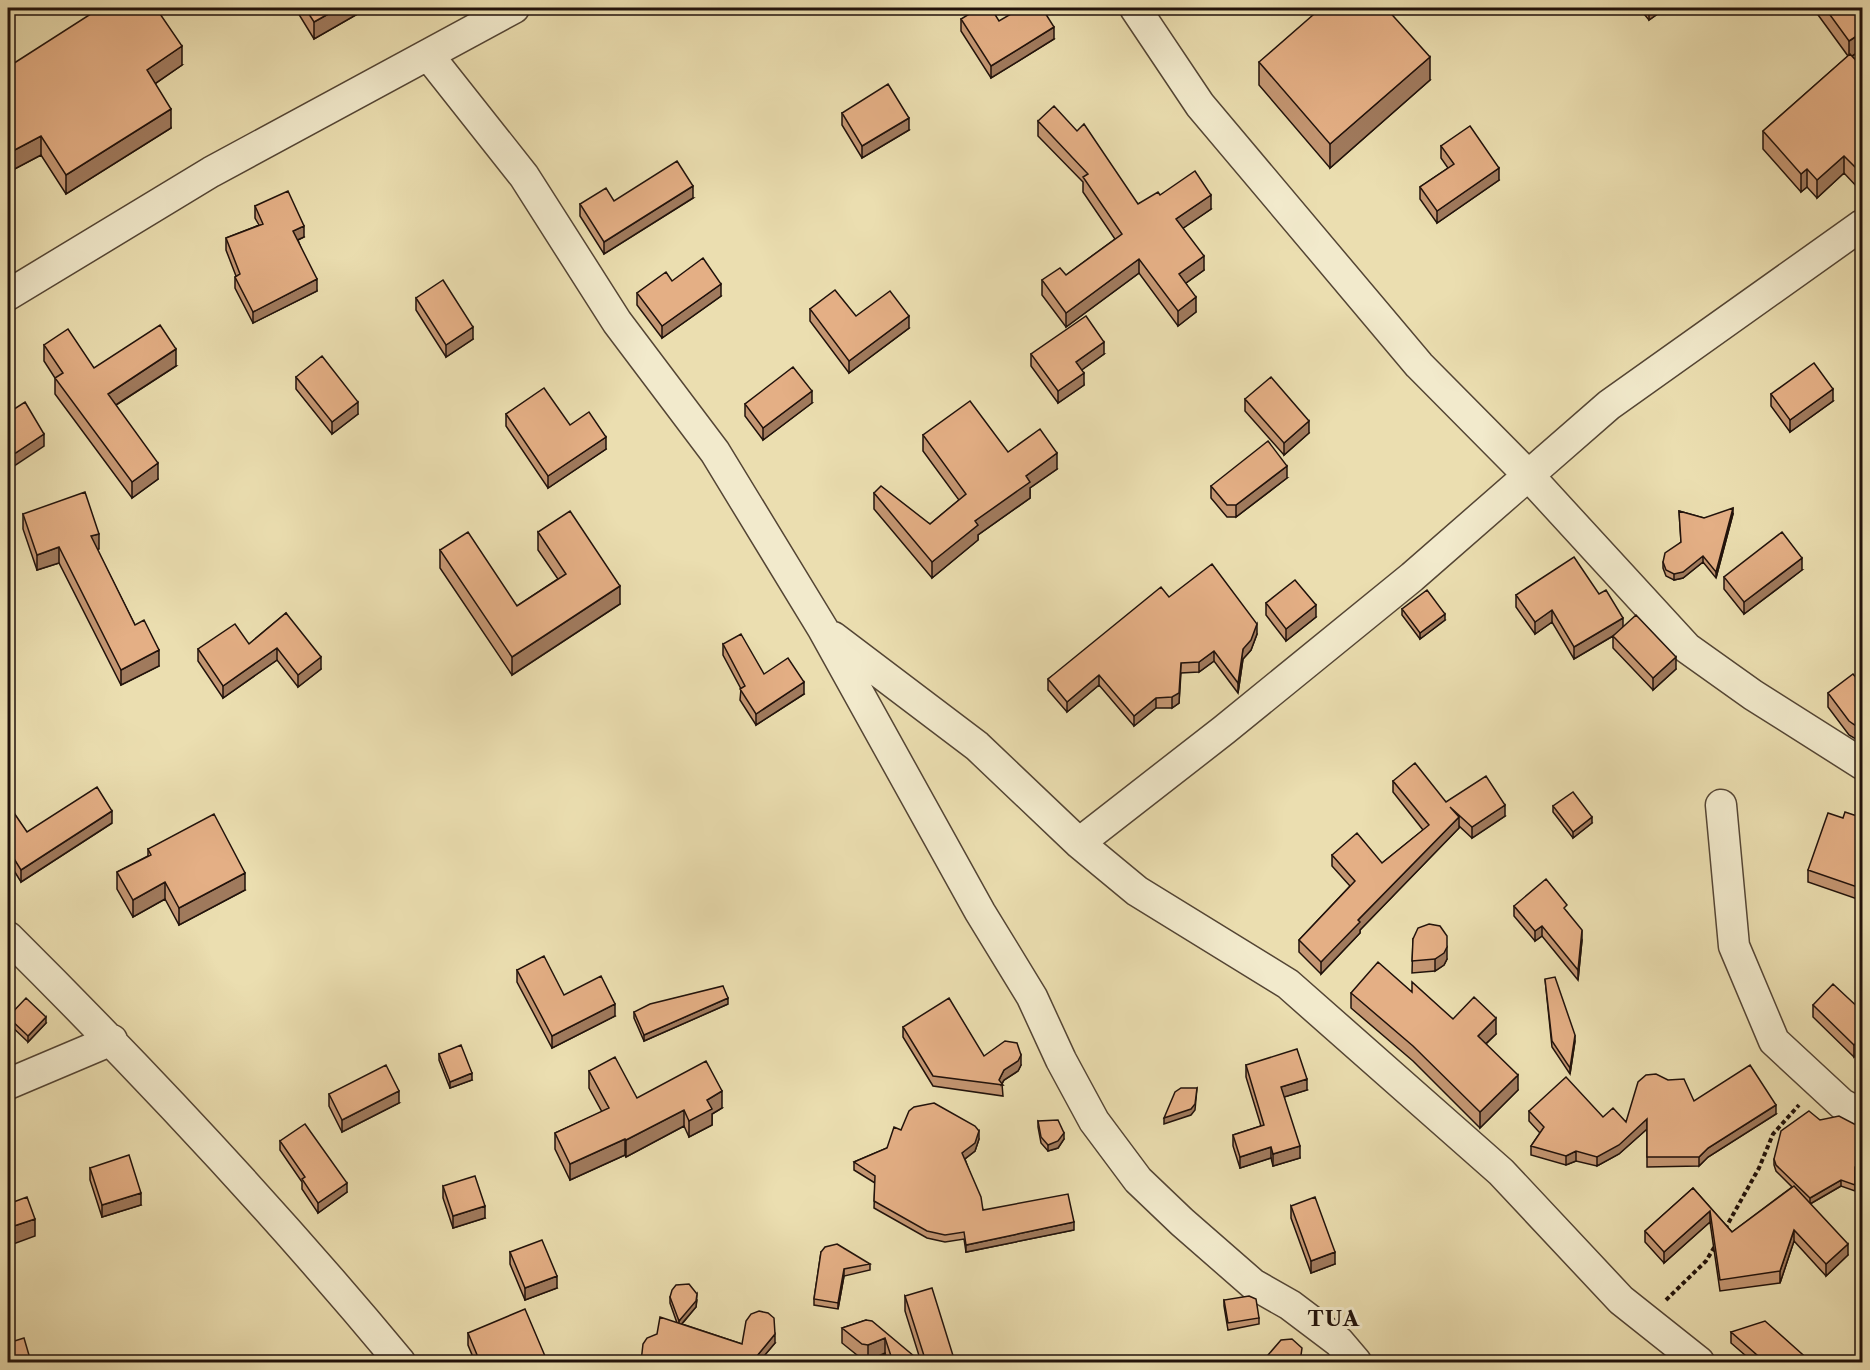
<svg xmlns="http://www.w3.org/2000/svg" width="1870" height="1370" font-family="'Libre Caslon Text',serif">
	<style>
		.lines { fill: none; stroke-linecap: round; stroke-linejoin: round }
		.minor-casing { stroke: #544534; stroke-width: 33 }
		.path { stroke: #21120b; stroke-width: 4; stroke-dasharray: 4.5 3; stroke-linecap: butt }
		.minor { stroke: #f2eacc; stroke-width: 30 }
		.wall { fill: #c49672; stroke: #21120b; stroke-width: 1.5 }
		.shaded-wall { fill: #a07a5d; stroke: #21120b; stroke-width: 1.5 }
		.building { fill: #e4af85; stroke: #21120b; stroke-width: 1.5 }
		.labels { text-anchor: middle; stroke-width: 6; stroke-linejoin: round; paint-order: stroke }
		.district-label { font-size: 21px; font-weight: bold; letter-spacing: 1.5px; fill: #21120b; stroke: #f2eacc }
	</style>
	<rect width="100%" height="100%" fill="#ebdeb0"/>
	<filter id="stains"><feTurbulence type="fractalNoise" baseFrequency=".00333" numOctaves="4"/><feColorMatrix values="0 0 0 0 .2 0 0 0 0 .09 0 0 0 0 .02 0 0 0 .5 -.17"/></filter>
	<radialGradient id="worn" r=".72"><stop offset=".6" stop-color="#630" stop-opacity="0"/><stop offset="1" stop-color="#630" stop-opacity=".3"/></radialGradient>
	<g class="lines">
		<defs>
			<path id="minor" d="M1135,8L1200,105L1419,365L1529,476L1687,648L1753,695L1862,764
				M429,56L524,176L617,322L715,452L823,629L980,912L1032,997L1061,1060L1094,1121L1138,1180L1182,1222L1253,1284L1290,1305L1339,1342L1356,1362
				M8,295L211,172L514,8
				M833,637L977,746L1079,843L1137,891L1288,984L1501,1172L1621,1300L1699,1362
				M1721,805L1734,946L1774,1041L1842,1104L1862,1115
				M1079,843L1224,730L1412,577L1609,405L1862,225
				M8,937C145,1073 277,1214 400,1362
				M8,1084L112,1040"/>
		</defs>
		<use href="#minor" class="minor-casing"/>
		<path class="path" d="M1725,1229L1759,1168L1773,1134L1799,1105
			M1666,1300L1706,1261L1715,1246"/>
		<use href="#minor" class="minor"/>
	</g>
	<path class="wall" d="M295,8H368L314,39Z
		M1639,8H1666L1649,20Z
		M1813,8H1863V49L1852,56L1863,68L1858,188L1844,173L1817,198L1807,187L1801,192L1763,149V131L1848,56Z
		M961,19L999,21L1054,39L991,78L961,31Z
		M1259,62L1430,80L1330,168L1259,85Z
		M182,65L155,84L171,128L66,194L41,155L9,172L8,169V67Z
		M842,113L909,130L862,158L842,125Z
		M1038,121L1138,204L1160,195L1211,209L1183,228L1204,270L1186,283L1196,312L1178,326L1139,273L1066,327L1042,295V280L1066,275L1115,239L1083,192V182L1038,136Z
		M1441,146L1499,180L1437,223L1420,199V187L1448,168L1441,158Z
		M693,198L604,254L580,216V204L614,201Z
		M255,206L304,237L298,240L317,291L253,323L235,288V277L236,276L226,250V238L259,225L255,218Z
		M672,281L721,296L662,338L637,305V293Z
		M416,298L473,339L446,357L416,310Z
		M810,309L856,316L909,328L849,373L810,321Z
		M44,345L94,368L176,366L116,405L158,479L132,498L55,394V378L44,361Z
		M1031,354H1104L1081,370L1084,385L1058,403L1031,366Z
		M296,377L358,414L332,434L296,389Z
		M1771,394L1833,401L1790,432L1771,406Z
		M1245,399L1309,433L1284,455L1245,411Z
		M812,403L763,440L745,416V404Z
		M506,414L570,425L606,449L548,488L506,426Z
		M923,435L1008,452L1057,469L1030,488V498L978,535V540L932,578L874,509V493L930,524L959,500L923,451Z
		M1287,478L1236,517H1227L1211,498V486Z
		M1679,511L1704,518L1733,514L1716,578L1703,562L1683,578L1674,580L1666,576L1663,568V562L1681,542Z
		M23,514L99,549H97L135,625L159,666L121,685L59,563L37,570L23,529Z
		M538,532L620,604L512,675L440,568V550L517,606L558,579L538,550Z
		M1802,570L1744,614L1724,589V577Z
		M1516,595L1623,627L1676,669L1653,690L1613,648V636L1574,659L1552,622L1535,634L1516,607Z
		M1169,597L1257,634L1251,650L1243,659L1238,693L1214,661L1199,672L1181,673L1179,703L1172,708H1156L1134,726L1099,685L1067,712L1048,690V679Z
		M1266,603L1316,617L1286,641L1266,615Z
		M1402,609L1445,620L1420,639L1402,615Z
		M286,613L321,669L298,687L277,660L223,698L198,661V649L249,644Z
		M723,644L764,674L804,694L756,725L740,700L741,689L723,655Z
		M1863,686V739L1859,741L1849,735L1828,707V693Z
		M8,764L14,773V782L8,778Z
		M1393,781L1446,802L1505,816L1472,838L1459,826V828L1360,930V933L1321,974L1299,952V940L1350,886L1332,866V855L1382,863L1423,830L1393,792Z
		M1553,806L1592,823L1573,838L1553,812Z
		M8,809L27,832L112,823L21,882L8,861Z
		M1843,818H1863V901L1808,882V870Z
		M148,849L245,890L179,925L165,899L133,917L117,889V872L148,856Z
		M1514,906L1567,912L1582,940L1578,980L1542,936L1535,941L1514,916Z
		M1413,939L1447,959L1444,965L1435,971L1412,973Z
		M517,970L564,995L615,1016L552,1048L517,982Z
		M1545,979L1575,1041L1570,1074L1552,1047Z
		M1412,992L1453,1019L1496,1034L1486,1044L1518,1090L1480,1128L1413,1061L1351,1008V993Z
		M728,1004L644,1041L634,1018V1012Z
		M1813,1005L1863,1012V1049L1854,1057L1813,1017Z
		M8,1017L46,1023L28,1042L8,1023Z
		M903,1027L984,1056L1021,1065L1018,1071L1004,1080L1002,1084L1003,1096L933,1086L903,1037Z
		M439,1054L472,1080L450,1088L439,1060Z
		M1246,1065L1307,1090L1284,1097L1300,1158L1273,1166L1271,1158L1240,1168L1233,1146V1135L1261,1126L1246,1077Z
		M589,1071L637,1098L722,1108L712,1114V1125L689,1137L684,1126L626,1157L625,1155L570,1180L555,1149V1133L602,1112L589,1088Z
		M329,1094L399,1103L342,1132L329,1106Z
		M1694,1101L1776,1114L1708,1157L1699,1166L1647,1167V1129L1619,1154L1597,1166L1576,1161L1566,1165L1531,1155V1146L1540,1133L1529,1121V1111L1603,1117L1626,1122Z
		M1820,1120L1856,1125L1863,1124V1171L1855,1173V1191L1841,1186L1810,1204L1848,1255L1826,1276L1794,1241L1780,1283L1720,1291L1710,1222L1664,1263L1645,1242V1231L1693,1188L1732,1232L1792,1187L1776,1171L1774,1165V1159Z
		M1038,1121L1064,1139L1058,1148L1048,1151L1041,1143L1038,1127Z
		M901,1130L979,1139L975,1151L965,1159L983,1210L1074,1230L966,1252L964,1239L945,1242L927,1238L874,1208L875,1183L854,1170V1162L887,1148Z
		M280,1141L347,1192L318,1213L302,1189V1182L280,1150Z
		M90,1168L141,1205L102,1217L90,1180Z
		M443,1186L485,1218L453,1228L443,1198Z
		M1291,1206L1335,1264L1311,1273L1291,1218Z
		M510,1252L557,1288L525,1300L510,1264Z
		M821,1252L870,1264V1270L844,1276L838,1309L814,1305V1299Z
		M905,1296L955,1362H921L905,1311Z
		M670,1297L697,1300L696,1307L682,1324L742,1344L775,1343L759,1362L677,1323L670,1303Z
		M1224,1300L1259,1318V1324L1228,1330L1224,1306Z
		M866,1320L920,1362H888L885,1353L868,1361L862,1359L842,1343V1328Z
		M1731,1332L1811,1362H1753L1731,1343Z
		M468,1333L545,1362H475L468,1345Z"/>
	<path class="shaded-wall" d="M339,8H368L314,39V22Z
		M1649,8H1666L1649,20Z
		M1054,27V39L991,78V66Z
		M1863,32V49L1849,58V41Z
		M182,46V65L147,89V70Z
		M1430,57V80L1330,168V144Z
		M171,109V128L66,194V175Z
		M909,118V130L862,158V146Z
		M41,136V155L9,172V153Z
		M1844,156V173L1817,198V180Z
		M1863,166V184L1858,188V170Z
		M1499,168V180L1437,223V211Z
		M1807,169V187L1801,192V174Z
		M693,186V198L604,254V242Z
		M1211,195V209L1176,233V219Z
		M304,226V237L293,242V231Z
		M1204,256V270L1179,288V274Z
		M1139,259V273L1066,327V313Z
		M317,279V291L253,323V312Z
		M721,284V296L662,338V326Z
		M1196,297V312L1178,326V311Z
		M909,316V328L849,373V361Z
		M473,327V339L446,357V345Z
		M1104,342V354L1076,374V362Z
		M176,349V366L108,410V394Z
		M1084,373V385L1058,403V391Z
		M1833,389V401L1790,432V420Z
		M812,391V403L763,440V428Z
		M358,402V414L332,434V422Z
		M1309,421V433L1284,455V443Z
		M44,434V446L8,470V458Z
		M606,437V449L548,488V476Z
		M1057,453V469L1030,488V498L978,535V540L932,578V562L975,521L1026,476Z
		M158,463V479L132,498V482Z
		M1287,466V478L1236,517V505Z
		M1733,508V514L1716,578V572Z
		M99,534V549L91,552V536Z
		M59,547V563L37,570V555Z
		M1703,556V562L1683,578L1674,580V574Z
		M1802,558V570L1744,614V602Z
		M620,586V604L512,675V657Z
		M1316,605V617L1286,641V629Z
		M1552,610V622L1535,634V622Z
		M1445,614V620L1420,639V633Z
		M1623,618V630L1574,659V647Z
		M1257,624V634L1251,650L1243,659L1238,693V683L1243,649Z
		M277,648V660L223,698V686Z
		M159,650V666L121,685V670Z
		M1214,651V661L1199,672V662Z
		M321,657V669L298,687V675Z
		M1676,657V669L1653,690V678Z
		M1181,663L1179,703L1172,708V697Z
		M1099,675V685L1067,712V702Z
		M804,682V694L756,725V714Z
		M1156,698V708L1134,726V716Z
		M1863,725V739L1859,741V728Z
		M1505,805V816L1472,838V827Z
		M112,811V823L21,882V870Z
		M1459,817V828L1360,930V933L1321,974V962L1358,920Z
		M1592,817V823L1573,838V832Z
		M245,873V890L179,925V908Z
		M165,882V899L133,917V900Z
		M1542,926V936L1535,941V931Z
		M1582,930V940L1578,980V970Z
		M1447,947V959L1444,965L1435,971V959Z
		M728,998V1004L644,1041V1035Z
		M615,1004V1016L552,1048V1036Z
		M46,1017V1023L28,1042V1036Z
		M1496,1018V1034L1478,1051V1036Z
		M1575,1035V1041L1570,1074V1068Z
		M1863,1037V1049L1854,1057V1045Z
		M1021,1055V1065L1018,1071L1004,1080L1001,1085L999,1080L1004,1070Z
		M472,1073V1080L450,1088V1082Z
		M1518,1075V1090L1480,1128V1112Z
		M1307,1079V1090L1281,1098V1087Z
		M1197,1088L1195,1110L1191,1115L1164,1124V1118Z
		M399,1091V1103L342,1132V1120Z
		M722,1091V1108L712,1114V1125L689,1137V1121L707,1100Z
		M1776,1105V1114L1708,1157L1699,1166V1157L1708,1148Z
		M684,1110V1126L626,1157V1140Z
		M1647,1119V1129L1619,1154L1597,1166V1157Z
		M979,1131V1139L975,1151L962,1161V1153Z
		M1064,1133V1139L1058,1148L1048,1151V1145Z
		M625,1139V1155L570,1180V1164Z
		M1300,1146V1158L1273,1166V1154Z
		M1271,1147V1158L1240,1168V1157Z
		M1576,1151V1161L1566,1165V1156Z
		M1863,1165V1171L1855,1173V1167Z
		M1841,1180V1186L1810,1204V1198Z
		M347,1183V1192L318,1213V1203Z
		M141,1193V1205L102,1217V1205Z
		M485,1206V1218L453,1228V1216Z
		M1710,1211V1222L1664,1263V1252Z
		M35,1219V1236L8,1246V1228Z
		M1074,1222V1230L966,1252V1245Z
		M1794,1230V1241L1780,1283V1271Z
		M1848,1244V1255L1826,1276V1264Z
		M1335,1252V1264L1311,1273V1261Z
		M844,1269V1276L838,1309V1303Z
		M557,1276V1288L525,1300V1288Z
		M697,1294L696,1307L679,1327V1321Z
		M775,1334V1343L759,1362H752Z
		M885,1338V1353L868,1361V1345Z
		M545,1356V1362H530Z"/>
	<path class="building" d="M100,8H156L182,46L147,70L171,109L66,175L41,136L9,153L8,151V67Z
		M305,8H339L314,22Z
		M979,8H991L999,21L1021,8H1042L1054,27L991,66L961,19Z
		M1321,8H1386L1430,57L1330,144L1259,62Z
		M1825,8H1863V32L1849,41Z
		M1850,54L1863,68V166L1858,170L1844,156L1817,180L1807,169L1801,174L1763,131Z
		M888,84L909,118L862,146L842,113Z
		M1054,106L1077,131L1084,124L1138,204L1158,192L1160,195L1195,171L1211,195L1176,219L1204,256L1179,274L1196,297L1178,311L1139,259L1066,313L1042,280L1060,268L1066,275L1122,234L1083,177L1088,174L1038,121Z
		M1470,126L1499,168L1437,211L1420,187L1454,164L1441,146Z
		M677,161L693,186L604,242L580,204L606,188L614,201Z
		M288,191L304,226L293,231L317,279L253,312L235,277L240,274L226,238L263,224L255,206Z
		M703,258L721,284L662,326L637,293L666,272L672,281Z
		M443,280L473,327L446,345L416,298Z
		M835,290L856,316L890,291L909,316L849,361L810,309Z
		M1086,316L1104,342L1076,362L1084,373L1058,391L1031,354Z
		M160,325L176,349L108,394L158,463L132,482L55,378L63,373L44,345L68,329L94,368Z
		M322,356L358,402L332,422L296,377Z
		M1814,363L1833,389L1790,420L1771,394Z
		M793,367L812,391L763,428L745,404Z
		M1271,377L1309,421L1284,443L1245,399Z
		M544,388L570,425L589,412L606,437L548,476L506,414Z
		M970,401L1008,452L1040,429L1057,453L1026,476L1030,482L975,521L978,525L932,562L874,493L881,486L930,524L966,494L923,435Z
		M25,402L44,434L8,458V413Z
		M1268,441L1287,466L1236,505H1227L1211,486Z
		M85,492L99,534L91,536L135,625L144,620L159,650L121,670L59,547L37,555L23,514Z
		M1733,508L1716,572L1703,556L1683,572L1674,574L1666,570L1663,562L1665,553L1681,542L1679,511L1704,518Z
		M570,511L620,586L512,657L440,550L468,532L517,606L566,574L538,532Z
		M1782,532L1802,558L1744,602L1724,577Z
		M1574,557L1599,594L1606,590L1623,618L1574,647L1552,610L1535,622L1516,595Z
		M1212,564L1257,624L1251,640L1243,649L1238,683L1214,651L1199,662L1181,663L1179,693L1172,697L1156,698L1134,716L1099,675L1067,702L1048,679L1161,587L1169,597Z
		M1295,580L1316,605L1286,629L1266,603Z
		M1427,590L1445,614L1420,633L1402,609Z
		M286,613L321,657L298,675L277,648L223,686L198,649L235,624L249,644Z
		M1636,615L1676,657L1653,678L1613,636Z
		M741,634L764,674L788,658L804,682L756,714L740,689L745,686L723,644Z
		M1853,674L1863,686V725L1859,728L1849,721L1828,693Z
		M1415,763L1446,802L1486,776L1505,805L1472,827L1450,807L1459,817L1358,920L1360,922L1321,962L1299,940L1355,881L1332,855L1357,833L1382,863L1429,825L1393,781Z
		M8,764L14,773L8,769Z
		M97,787L112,811L21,870L8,849V809L10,807L27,832Z
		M1573,792L1592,817L1573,832L1553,806Z
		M1845,812L1863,818V889L1808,870L1828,813L1843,818Z
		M214,814L245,873L179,908L165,882L133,900L117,872L151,855L148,849Z
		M1546,879L1567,905L1564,908L1582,930L1578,970L1542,926L1535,931L1514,906Z
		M1429,924L1440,926L1447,936V947L1444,953L1435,959L1412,961L1413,939L1418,928Z
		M544,956L564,995L601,976L615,1004L552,1036L517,970Z
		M1378,962L1412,992V982L1453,1019L1474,997L1496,1018L1478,1036L1518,1075L1480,1112L1413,1046L1351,993Z
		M1555,977L1575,1035L1570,1068L1552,1041L1545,979Z
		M1833,984L1863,1012V1037L1854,1045L1813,1005Z
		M723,986L728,998L644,1035L634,1012L650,1004Z
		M26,998L46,1017L28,1036L8,1017Z
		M949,998L984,1056L1005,1041L1017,1043L1021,1055L1018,1061L1004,1070L999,1080L1003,1085L933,1076L903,1027Z
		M461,1045L472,1073L450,1082L439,1054Z
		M1297,1049L1307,1079L1281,1087L1300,1146L1273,1154L1271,1147L1240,1157L1233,1135L1264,1125L1246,1065Z
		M615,1057L637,1098L706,1061L722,1091L707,1100L712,1109L689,1121L684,1110L626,1140L625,1139L570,1164L555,1133L609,1108L589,1071Z
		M386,1065L399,1091L342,1120L329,1094Z
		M1750,1065L1776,1105L1708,1148L1699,1157H1647V1119L1619,1145L1597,1157L1576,1151L1566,1156L1531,1146L1544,1127L1529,1111L1566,1077L1603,1117L1613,1108L1626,1122L1638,1082L1646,1075L1656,1074L1668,1080L1684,1079L1694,1101Z
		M1181,1088H1197L1195,1104L1191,1109L1164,1118L1175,1092Z
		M934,1103L975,1126L979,1131L975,1143L962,1153L981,1197L983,1210L1068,1194L1074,1222L966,1245L964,1232L945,1235L927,1231L874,1201L875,1176L854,1162L887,1148L894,1127L901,1130L909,1111L914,1107Z
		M1809,1111L1820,1120L1839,1116L1856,1125L1863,1124V1165L1855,1167V1185L1841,1180L1810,1198L1776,1165L1774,1159L1781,1131Z
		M1058,1120L1064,1133L1058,1141L1048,1145L1041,1137L1038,1121Z
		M305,1124L347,1183L318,1203L302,1179L305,1177L280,1141Z
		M129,1155L141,1193L102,1205L90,1168Z
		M475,1176L485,1206L453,1216L443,1186Z
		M1794,1186L1848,1244L1826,1264L1794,1230L1780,1271L1720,1280L1710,1211L1664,1252L1645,1231L1693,1188L1732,1232Z
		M27,1197L35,1219L8,1228V1204Z
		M1315,1197L1335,1252L1311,1261L1291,1206Z
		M542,1240L557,1276L525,1288L510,1252Z
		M837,1244L870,1264L844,1269L838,1303L814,1299L821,1252L825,1247Z
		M689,1284L697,1294L696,1301L679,1321L670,1297L672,1290L676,1285Z
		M932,1288L955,1362H926L905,1296Z
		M1249,1296L1256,1299L1259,1318L1228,1323L1224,1300Z
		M525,1309L545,1356L530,1362H480L468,1333Z
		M759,1311L768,1313L774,1318L775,1334L752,1362H641L643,1344L647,1338L657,1334L660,1317L742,1344L746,1321L751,1314Z
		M866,1320L872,1321L921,1362H893L885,1338L868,1345L862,1344L842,1328Z
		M1765,1321L1811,1362H1765L1731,1332Z
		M24,1338L31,1362H8V1343Z
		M1292,1339L1302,1348L1300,1362H1262L1281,1340Z"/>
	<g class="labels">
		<g class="district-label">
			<text x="1334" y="1326">TUA</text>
		</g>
	</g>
	<rect width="1870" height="1370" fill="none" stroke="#ebdeb0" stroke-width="30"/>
	<rect x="9" y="9" width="1852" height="1352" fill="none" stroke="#21120b" stroke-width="3"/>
	<rect x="15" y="15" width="1840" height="1340" fill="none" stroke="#21120b" stroke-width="1.5"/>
	<rect width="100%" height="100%" filter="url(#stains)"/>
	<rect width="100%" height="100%" fill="url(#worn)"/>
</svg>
